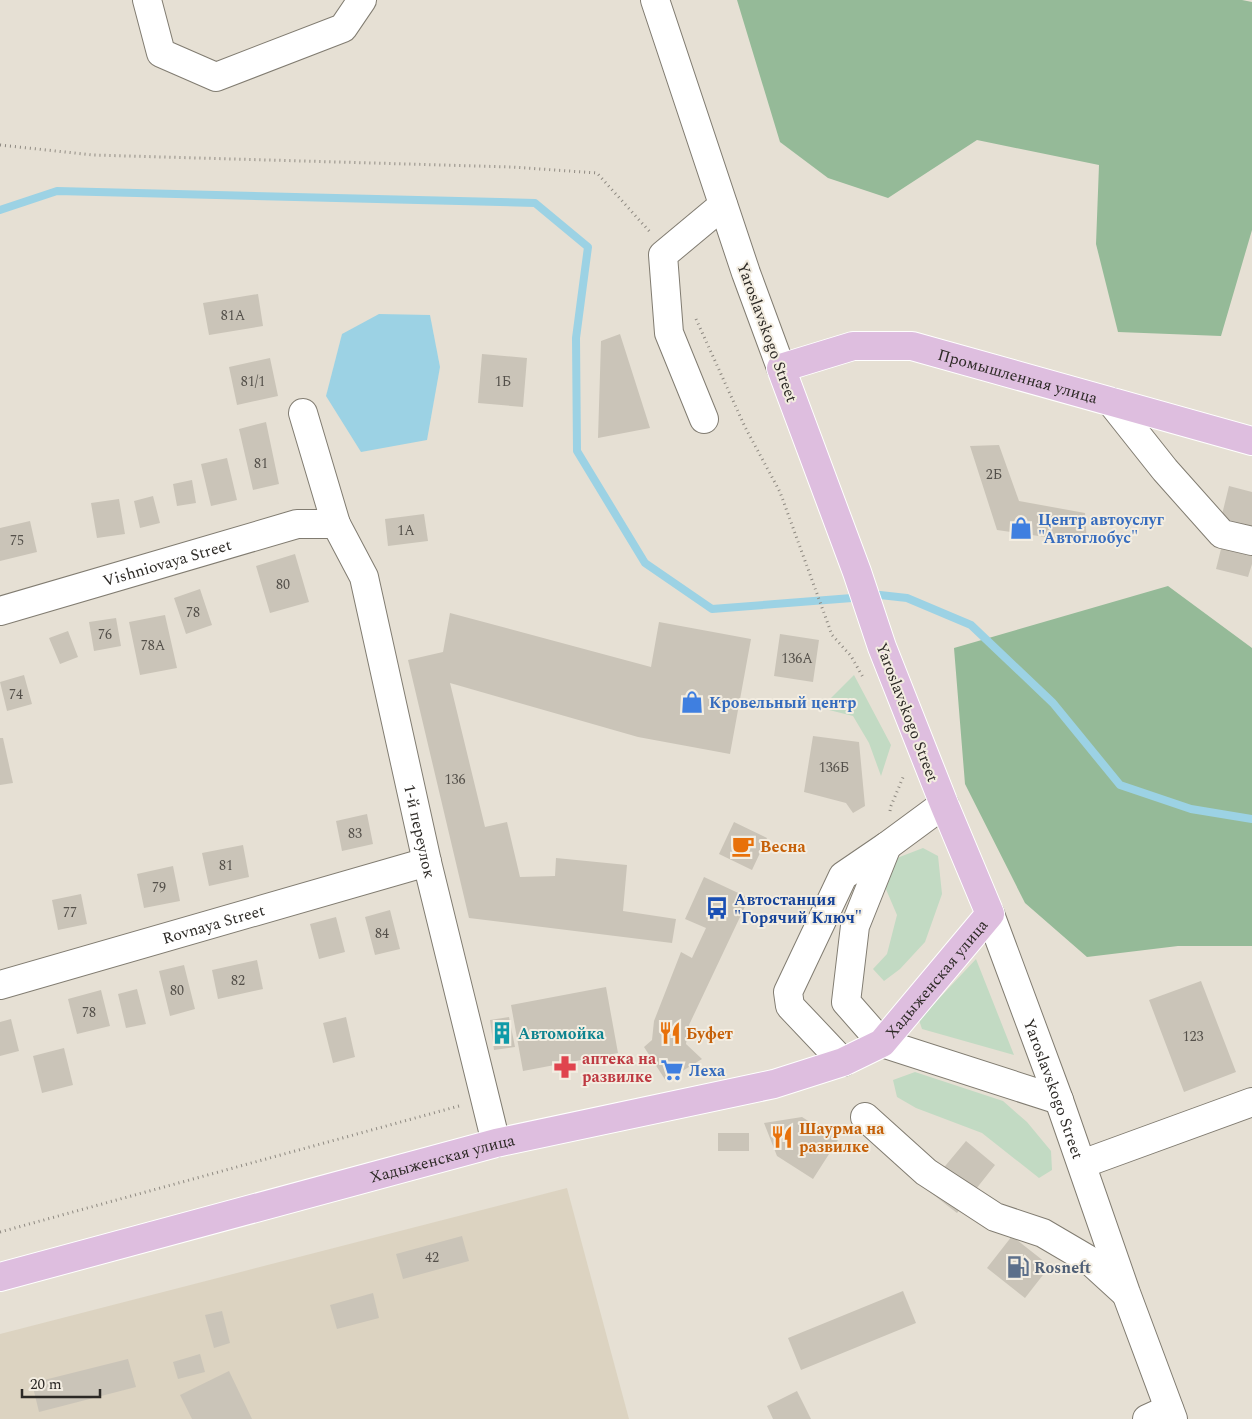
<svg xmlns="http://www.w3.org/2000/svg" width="1252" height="1419" font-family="Spectral,serif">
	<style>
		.built { fill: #dcd3c1 }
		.green { fill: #c2dac3 }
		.forest { fill: #95ba98 }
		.water { fill: #9cd2e4 }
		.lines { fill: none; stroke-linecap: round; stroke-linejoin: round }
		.stream { stroke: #9cd2e4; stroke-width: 8 }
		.building { fill: #cac4b8 }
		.minor-casing { stroke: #817c71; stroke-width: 30 }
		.major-casing { stroke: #fff; stroke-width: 30 }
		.path { stroke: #8e8981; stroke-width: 3; stroke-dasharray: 1 4; stroke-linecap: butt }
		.minor { stroke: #fff; stroke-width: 28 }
		.major { stroke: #debedf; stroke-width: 28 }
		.labels { text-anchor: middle; stroke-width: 4; stroke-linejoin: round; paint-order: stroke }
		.number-label { font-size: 14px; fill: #54504a }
		.street-label { font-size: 16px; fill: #2c2925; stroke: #f3ede1 }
		.shop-label { font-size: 16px; font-weight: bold; fill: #366cbe; stroke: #f3ede1; text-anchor: start }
		.food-label { font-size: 16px; font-weight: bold; fill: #c56008; stroke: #f3ede1; text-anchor: start }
		.transit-label { font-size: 16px; font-weight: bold; fill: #164399; stroke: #f3ede1; text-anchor: start }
		.culture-label { font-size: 16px; font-weight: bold; fill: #0d838f; stroke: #f3ede1; text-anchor: start }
		.health-label { font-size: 16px; font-weight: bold; fill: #be3a42; stroke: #f3ede1; text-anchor: start }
		.service-label { font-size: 16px; font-weight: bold; fill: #4e5e75; stroke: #f3ede1; text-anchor: start }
	</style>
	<rect width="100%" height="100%" fill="#e6e0d4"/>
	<path class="built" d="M567,1188L629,1419H0V1334Z"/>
	<path class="green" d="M854,675L891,745L881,776L869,743L853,716L821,708Z
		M923,848L938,856L942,894L925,942L900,969L884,981L873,969L887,954L897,915L885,887L897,858Z
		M976,959L1014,1055L922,1029L919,1020Z
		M915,1072L1003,1101L1027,1122L1051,1151L1052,1170L1039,1178L982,1133L916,1108L897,1097L893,1080Z"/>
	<path class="forest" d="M737,0H1242L1252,2V230L1221,336L1118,332L1096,244L1099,165L977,140L888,198L828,178L780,142Z
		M1168,586L1252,648V946H1178L1087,957L1025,903L965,784L954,648Z"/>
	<path class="water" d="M379,314L430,315L440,367L427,440L361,452L326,396L342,334Z"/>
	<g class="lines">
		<path class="stream" d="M0,210L57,191L535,203L588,247L576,338L577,451L645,563L712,609L852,598
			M880,595L907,598L971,625L1053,703L1120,785L1191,809L1252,819"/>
	</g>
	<path class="building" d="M258,294L263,326L209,335L203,303Z
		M620,334L650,428L598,438L601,341Z
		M482,354L527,358L523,407L478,403Z
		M270,358L278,396L237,405L229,367Z
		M266,422L279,484L253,490L239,429Z
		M999,445L1019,501L1085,513L1087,543L997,530L970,446Z
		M227,458L237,500L211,506L201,464Z
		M192,480L196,503L177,506L173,484Z
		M1229,486L1252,492V544L1217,535Z
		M153,496L160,523L140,528L134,501Z
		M119,499L125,534L97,538L91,503Z
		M424,514L428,541L388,546L385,519Z
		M30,521L37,552L0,561V528Z
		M1223,541L1252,549V564L1248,577L1216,569Z
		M295,554L309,602L270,613L256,566Z
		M200,589L212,625L186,634L174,598Z
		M450,613L651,667L659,622L751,639L730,754L638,737L450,683L485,827L507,822L520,877L555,876L556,858L627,865L623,911L676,919L672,943L469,918L408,660L443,652Z
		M165,615L177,668L140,675L129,622Z
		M116,618L121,646L94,651L89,622Z
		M68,631L78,657L60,664L49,638Z
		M780,634L819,640L813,682L774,676Z
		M24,675L32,704L7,711L0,682Z
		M813,736L859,742L865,806L853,813L846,803L804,792Z
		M0,738H3L13,783L0,785Z
		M367,814L373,844L342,851L336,821Z
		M734,822L767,838L752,870L719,854Z
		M243,845L249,877L209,886L202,853Z
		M173,866L180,901L144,908L137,874Z
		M704,877L749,898L689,1025L686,1044L702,1059L666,1081L644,1047L652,1040L654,1021L681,952L692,958L706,928L685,919Z
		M81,894L87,924L58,930L52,900Z
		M390,910L400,949L375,955L365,917Z
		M336,917L345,952L319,959L310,924Z
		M257,960L263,989L218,999L212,970Z
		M184,965L195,1009L170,1016L159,971Z
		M1201,981L1236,1072L1184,1092L1149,1000Z
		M606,987L618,1053L523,1071L511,1005Z
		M137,989L146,1024L126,1028L118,994Z
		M101,990L110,1026L77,1034L68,999Z
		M346,1017L355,1057L333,1063L323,1023Z
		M509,1017L515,1047L494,1050L490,1020Z
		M11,1019L19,1051L0,1056V1022Z
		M64,1048L73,1085L42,1093L33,1056Z
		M802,1117L838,1140L813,1179L777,1156L764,1123Z
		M718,1133H749V1151H718Z
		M966,1141L995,1165L957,1213L926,1189Z
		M462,1236L469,1261L403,1279L396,1254Z
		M1012,1236L1050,1266L1025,1298L987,1268Z
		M903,1291L916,1323L801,1370L788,1338Z
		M373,1293L379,1318L337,1329L330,1305Z
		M222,1311L230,1343L214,1348L205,1315Z
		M200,1354L205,1372L178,1379L173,1362Z
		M128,1359L136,1387L39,1412L32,1383Z
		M229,1371L252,1419H192L180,1395Z
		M797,1391L811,1419H773L767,1406Z"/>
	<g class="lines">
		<defs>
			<g id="minor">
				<path d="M147,0L161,53L216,77L343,28L362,0"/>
				<path d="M655,0L746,273L781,368"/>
				<path d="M1111,402L1165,470L1222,534L1252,541"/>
				<path id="s1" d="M303,413L336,524L364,577L427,862L496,1143"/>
				<path d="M704,419L669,333L663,255L723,205"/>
				<path id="s2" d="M0,611L297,524H336"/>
				<path d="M887,846L855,926L846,1002L882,1043L1059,1100"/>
				<path id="s3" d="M990,914L1059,1100L1126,1293L1173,1419"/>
				<path id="s4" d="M0,985L427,862"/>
				<path d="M843,1062L790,1006L788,992L843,876L887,846L944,804"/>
				<path d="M865,1117L926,1172L995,1217L1043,1233L1089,1260L1124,1292"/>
				<path d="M1082,1164L1252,1102"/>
				<path d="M1147,1419L1169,1409"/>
			</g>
			<g id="major">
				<path id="s5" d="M0,1277L496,1143L774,1084L843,1062L882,1043L990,914L944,804L882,647L857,572L781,368L853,346H912L1252,441"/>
			</g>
		</defs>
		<use href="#minor" class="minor-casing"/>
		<use href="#major" class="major-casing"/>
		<path class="path" d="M0,145L93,155L512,167L597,173L650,232
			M696,319L745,427L780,492L832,635L851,656L864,679
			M890,811L891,806L904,775
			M0,1232L459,1106"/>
		<use href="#minor" class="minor"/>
		<use href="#major" class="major"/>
	</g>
	<defs>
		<symbol id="shop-bare" viewBox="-9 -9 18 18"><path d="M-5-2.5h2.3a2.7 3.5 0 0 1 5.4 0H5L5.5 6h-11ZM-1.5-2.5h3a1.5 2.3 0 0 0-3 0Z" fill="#3f7fe0" stroke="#f3ede1" stroke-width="2.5" paint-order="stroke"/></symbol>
		<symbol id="cafe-bare" viewBox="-9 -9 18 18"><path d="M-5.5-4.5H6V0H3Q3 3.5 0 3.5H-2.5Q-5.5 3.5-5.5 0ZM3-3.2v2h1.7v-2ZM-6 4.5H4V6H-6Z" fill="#e8710a" stroke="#f3ede1" stroke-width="2.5" paint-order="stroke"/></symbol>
		<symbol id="bus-bare" viewBox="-9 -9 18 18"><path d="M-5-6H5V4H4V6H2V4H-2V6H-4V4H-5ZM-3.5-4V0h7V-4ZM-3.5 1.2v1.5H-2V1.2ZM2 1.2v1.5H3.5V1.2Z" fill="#1a4fb4" stroke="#f3ede1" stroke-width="2.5" paint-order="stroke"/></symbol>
		<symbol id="building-bare" viewBox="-9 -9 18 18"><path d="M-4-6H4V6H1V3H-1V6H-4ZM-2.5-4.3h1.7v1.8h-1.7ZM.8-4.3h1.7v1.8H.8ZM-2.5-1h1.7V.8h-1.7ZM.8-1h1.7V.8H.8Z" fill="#0f9aa8" stroke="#f3ede1" stroke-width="2.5" paint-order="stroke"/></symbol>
		<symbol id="restaurant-bare" viewBox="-9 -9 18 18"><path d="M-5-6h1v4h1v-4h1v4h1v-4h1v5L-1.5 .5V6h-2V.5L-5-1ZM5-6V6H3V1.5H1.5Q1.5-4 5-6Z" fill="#e8710a" stroke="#f3ede1" stroke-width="2.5" paint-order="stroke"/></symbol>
		<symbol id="pharmacy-bare" viewBox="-9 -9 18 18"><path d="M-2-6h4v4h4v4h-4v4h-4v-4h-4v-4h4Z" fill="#e0444e" stroke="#f3ede1" stroke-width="2.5" paint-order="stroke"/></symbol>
		<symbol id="supermarket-bare" viewBox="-9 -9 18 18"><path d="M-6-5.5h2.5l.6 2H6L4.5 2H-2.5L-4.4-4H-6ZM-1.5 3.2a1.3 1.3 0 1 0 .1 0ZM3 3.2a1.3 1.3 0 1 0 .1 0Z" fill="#3f7fe0" stroke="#f3ede1" stroke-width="2.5" paint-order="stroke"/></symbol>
		<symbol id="fuel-bare" viewBox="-9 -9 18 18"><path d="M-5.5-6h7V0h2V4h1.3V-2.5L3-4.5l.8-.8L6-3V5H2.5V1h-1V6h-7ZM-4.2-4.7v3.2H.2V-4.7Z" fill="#5c6f8a" stroke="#f3ede1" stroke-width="2.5" paint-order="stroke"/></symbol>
	</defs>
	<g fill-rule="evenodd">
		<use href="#shop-bare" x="1005" y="512" width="32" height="32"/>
		<use href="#shop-bare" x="676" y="686" width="32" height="32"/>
		<use href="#cafe-bare" x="727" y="830" width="32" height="32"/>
		<use href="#bus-bare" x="701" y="892" width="32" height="32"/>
		<use href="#building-bare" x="486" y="1017" width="32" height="32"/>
		<use href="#restaurant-bare" x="654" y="1017" width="32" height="32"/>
		<use href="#pharmacy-bare" x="549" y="1051" width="32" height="32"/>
		<use href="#supermarket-bare" x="656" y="1054" width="32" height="32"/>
		<use href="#restaurant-bare" x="766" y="1121" width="32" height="32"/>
		<use href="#fuel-bare" x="1002" y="1251" width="32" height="32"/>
	</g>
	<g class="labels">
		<g class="number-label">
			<text x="233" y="320">81А</text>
			<text x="253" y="386">81/1</text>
			<text x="503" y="386">1Б</text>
			<text x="261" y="468">81</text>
			<text x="994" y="479">2Б</text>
			<text x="406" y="535">1А</text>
			<text x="17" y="545">75</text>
			<text x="283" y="589">80</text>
			<text x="193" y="617">78</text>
			<text x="105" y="639">76</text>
			<text x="153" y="650">78А</text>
			<text x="797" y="663">136А</text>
			<text x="16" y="699">74</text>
			<text x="834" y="772">136Б</text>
			<text x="455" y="784">136</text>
			<text x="355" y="838">83</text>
			<text x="226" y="870">81</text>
			<text x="159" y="892">79</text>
			<text x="70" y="917">77</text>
			<text x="382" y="938">84</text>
			<text x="238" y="985">82</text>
			<text x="177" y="995">80</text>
			<text x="89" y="1017">78</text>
			<text x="1193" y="1041">123</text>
			<text x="432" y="1262">42</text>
		</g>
		<g class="street-label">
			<text transform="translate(768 332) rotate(70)" y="6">Yaroslavskogo Street</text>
			<text dy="6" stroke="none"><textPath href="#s5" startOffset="1911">Промышленная улица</textPath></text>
			<text dy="6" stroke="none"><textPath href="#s2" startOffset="174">Vishniovaya Street</textPath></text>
			<text transform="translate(908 712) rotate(69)" y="6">Yaroslavskogo Street</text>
			<text dy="6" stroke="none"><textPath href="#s1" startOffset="436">1-й переулок</textPath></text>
			<text dy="6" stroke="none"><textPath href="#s4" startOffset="222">Rovnaya Street</textPath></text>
			<text dy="6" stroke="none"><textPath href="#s5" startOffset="998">Хадыженская улица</textPath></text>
			<text dy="6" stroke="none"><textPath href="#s3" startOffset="186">Yaroslavskogo Street</textPath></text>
			<text dy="6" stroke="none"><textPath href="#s5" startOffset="458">Хадыженская улица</textPath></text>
		</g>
		<g class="shop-label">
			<text x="1038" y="525">Центр автоуслуг<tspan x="1038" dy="18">"Автоглобус"</tspan></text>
			<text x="709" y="708">Кровельный центр</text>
			<text x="689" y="1076">Леха</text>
		</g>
		<g class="food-label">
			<text x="760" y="852">Весна</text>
			<text x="686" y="1039">Буфет</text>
			<text x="799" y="1134">Шаурма на<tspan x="799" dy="18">развилке</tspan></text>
		</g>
		<g class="transit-label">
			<text x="734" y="905">Автостанция<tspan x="734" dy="18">"Горячий Ключ"</tspan></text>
		</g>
		<g class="culture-label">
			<text x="518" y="1039">Автомойка</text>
		</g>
		<g class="health-label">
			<text x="582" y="1064">аптека на<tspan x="582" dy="18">развилке</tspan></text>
		</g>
		<g class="service-label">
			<text x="1034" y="1273">Rosneft</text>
		</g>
	</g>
	<path d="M22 1389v8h78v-8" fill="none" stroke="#2c2925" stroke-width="2.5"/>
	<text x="30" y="1389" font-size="15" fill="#2c2925" stroke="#f3ede1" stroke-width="4" paint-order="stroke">20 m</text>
</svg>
